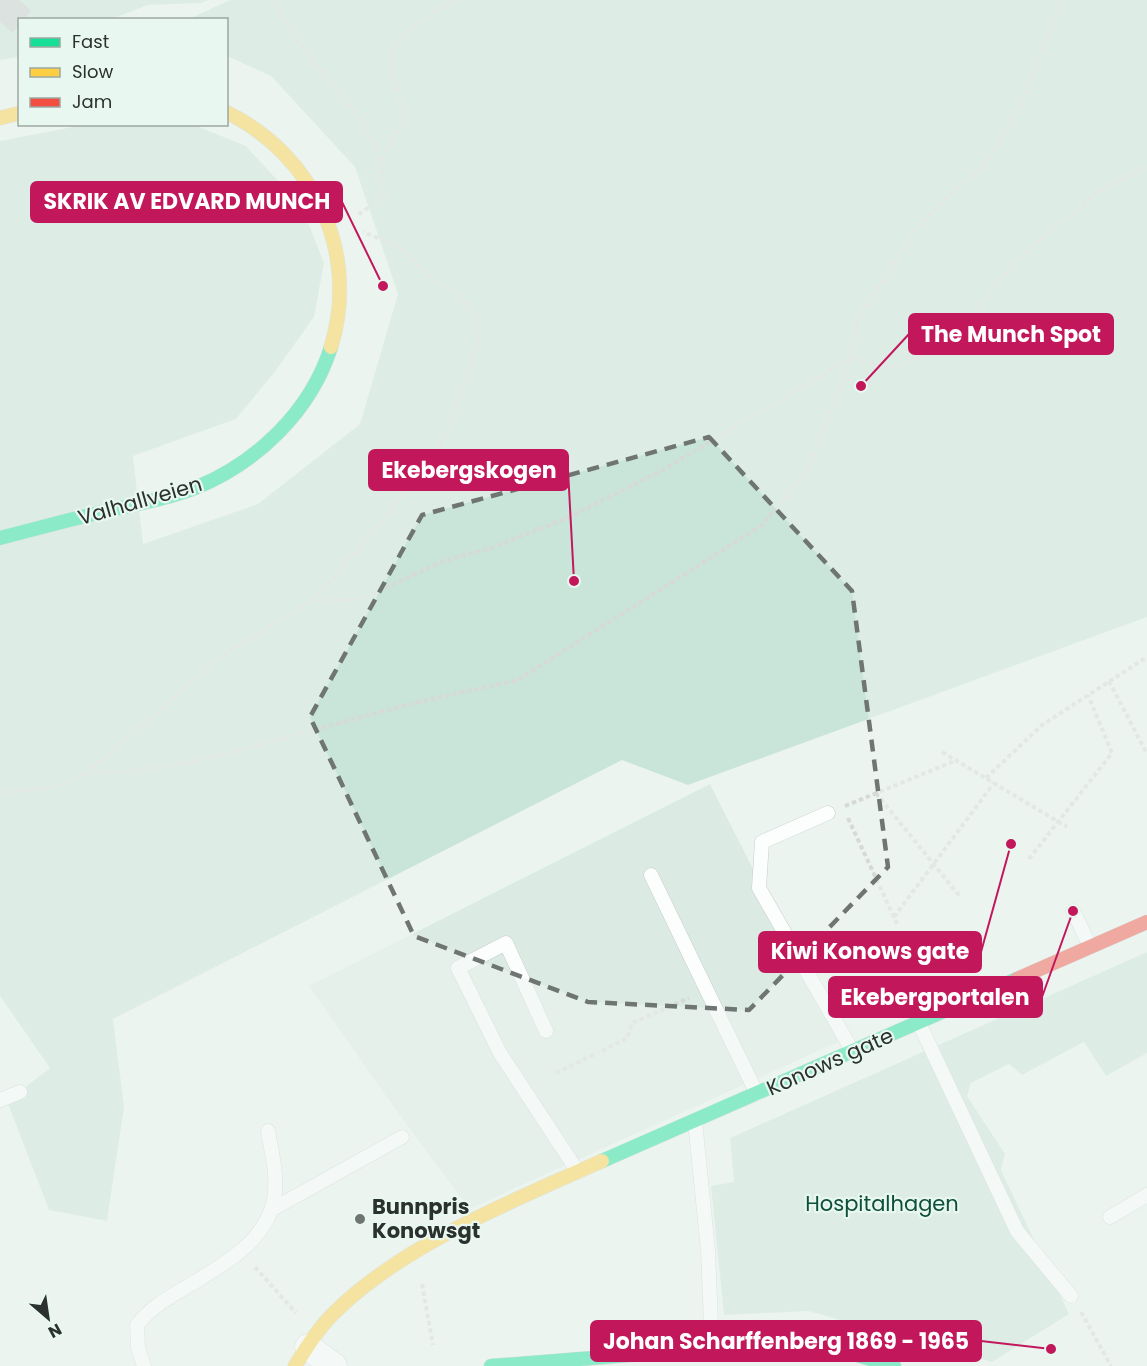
<svg xmlns="http://www.w3.org/2000/svg" width="1147" height="1366" font-family="Poppins,sans-serif">
	<style>
		.built { fill: #dbebe3 }
		.green { fill: #c9e5d9 }
		.lines { fill: none; stroke-linecap: round; stroke-linejoin: round }
		.highway-tunnel { stroke: #c5cdc9; stroke-width: 33; stroke-dasharray: 33 16; stroke-linecap: butt }
		.lane-casing { stroke: #c7cecb; stroke-width: 15 }
		.street-casing { stroke: #c7cecb; stroke-width: 27 }
		.fast-casing { stroke: #c7cecb; stroke-width: 15 }
		.slow-casing { stroke: #c7cecb; stroke-width: 15 }
		.jam-casing { stroke: #c7cecb; stroke-width: 15 }
		.path { stroke: #d7d9d8; stroke-width: 4; stroke-dasharray: 4.5 3; stroke-linecap: butt }
		.lane { stroke: #fcfdfd; stroke-width: 14 }
		.street { stroke: #fcfdfd; stroke-width: 26 }
		.fast { stroke: #16e098; stroke-width: 14 }
		.slow { stroke: #ffcf43; stroke-width: 14 }
		.jam { stroke: #f24e42; stroke-width: 14 }
		.marked { fill: none; stroke: #6f7572; stroke-width: 4.5; stroke-dasharray: 12 8; stroke-linejoin: round }
		.poi-dot { fill: #6f7572; stroke: #e8f8f0; stroke-width: 2 }
		.labels { text-anchor: middle; stroke-width: 4.5; stroke-linejoin: round; paint-order: stroke }
		.street-label { font-size: 21px; fill: #2b312e; stroke: #e8f8f0 }
		.park-label { font-size: 21px; fill: #0e4e3a; stroke: #e8f8f0 }
		.poi-label { font-size: 21px; font-weight: bold; fill: #2b312e; stroke: #e8f8f0; text-anchor: start }
		.leader { fill: none; stroke: #c2185b; stroke-width: 2 }
		.callout-dot { fill: #c2185b; stroke: #e8f8f0; stroke-width: 2 }
		.callout { fill: #c2185b; stroke: #c2185b; stroke-width: 2 }
		.callout-label { font-size: 22px; text-anchor: middle; font-weight: bold; fill: #fff }
	</style>
	<rect width="100%" height="100%" fill="#ecf4f0"/>
	<path class="built" d="M710,784L840,1041L469,1209L391,1103L309,986Z"/>
	<path class="green" d="M0,0H208L202,3L148,5L112,19L20,20L19,57L0,60Z
		M230,0H1147V617L688,785L622,760L113,1019L124,1107L107,1221L49,1210L7,1101L50,1068L0,996V141L83,125H194L246,146L302,207L324,263L314,317L274,373L236,419L133,456L143,544L258,504L360,424L398,294L355,167L271,76L227,56L226,20L189,19Z
		M1147,952V1053L1106,1076L1084,1042L1022,1075L1009,1064L971,1083L967,1096L1005,1154L1001,1170L1069,1314L992,1362L808,1311L724,1315L711,1186L734,1182L730,1138Z"/>
	<g class="lines">
		<path class="highway-tunnel" d="M0,22L19,0"/>
		<defs>
			<path id="lane" d="M828,813L762,842L759,888L853,1052
				M651,875L757,1094
				M1073,911L1090,946
				M919,1023L1017,1231L1071,1296
				M546,1031L506,943L458,968L500,1053L578,1172
				M0,1100L20,1092
				M695,1121L708,1250L712,1347
				M271,1210L402,1137
				M1110,1217L1147,1195
				M144,1366L138,1348L137,1325C151,1307 168,1298 188,1286C221,1266 265,1243 274,1200C278,1178 272,1153 268,1131"/>
			<path id="street" d="M308,1347L334,1366"/>
			<path id="fast" d="M0,538C36,529 71,519 107,511C136,504 167,499 195,488C257,463 311,411 331,347
				M602,1161L1017,979
				M491,1366L794,1342L847,1352L894,1366"/>
			<path id="slow" d="M226,112C314,155 360,252 331,347
				M0,118L20,113
				M295,1366C307,1347 319,1327 336,1311C403,1245 516,1199 602,1161"/>
			<path id="jam" d="M1017,979L1147,922"/>
		</defs>
		<use href="#lane" class="lane-casing"/>
		<use href="#street" class="street-casing"/>
		<use href="#fast" class="fast-casing"/>
		<use href="#slow" class="slow-casing"/>
		<use href="#jam" class="jam-casing"/>
		<path class="path" d="M276,0C302,75 384,106 384,196L358,215
			M380,159L405,119C403,106 390,68 391,59C394,32 434,13 455,0
			M439,446L444,459
			M313,601C360,546 409,493 447,432L479,341L476,317L458,293L434,280L400,247L363,232
			M1109,681L1147,754
			M942,752L1067,827
			M87,773L132,771L198,761L414,703L518,680L762,525L807,471L851,358L859,316L917,229L948,196L984,167L1021,104L1062,0
			M986,778L1042,725L1147,657
			M0,792L52,788L87,773L223,655L313,601L361,599L444,561L491,548L567,518L661,471L851,358L885,367L902,365L943,345L968,324L1012,264L1099,191L1147,167
			M876,793L961,898
			M845,806L957,760
			M848,818L898,926
			M1029,859L1112,753L1088,695
			M894,917L994,783
			M602,1051L627,1038L632,1023L689,998
			M556,1073L595,1054
			M255,1267L296,1313
			M422,1284L433,1345
			M1081,1312L1111,1366"/>
		<use href="#lane" class="lane"/>
		<use href="#street" class="street"/>
		<use href="#fast" class="fast"/>
		<use href="#slow" class="slow"/>
		<use href="#jam" class="jam"/>
	</g>
	<path d="M0 0H1147V1366H0ZM709,437L852,591L888,867L749,1010L588,1002L414,936L310,717L422,515Z" fill="#ecf4f0" fill-opacity=".55" fill-rule="evenodd"/>
	<path class="marked" d="M709,437L852,591L888,867L749,1010L588,1002L414,936L310,717L422,515Z"/>
	<circle class="poi-dot" cx="360" cy="1219" r="6"/>
	<g class="labels">
		<g class="street-label">
			<text transform="translate(140 501) rotate(-16)" y="7">Valhallveien</text>
			<text transform="translate(830 1062) rotate(-24)" y="7">Konows gate</text>
		</g>
		<g class="park-label">
			<text x="882" y="1211">Hospitalhagen</text>
		</g>
		<g class="poi-label">
			<text x="372" y="1214">Bunnpris<tspan x="372" dy="24">Konowsgt</tspan></text>
		</g>
	</g>
	<path class="leader" d="M383 286L342 202M861 386L909 334M574 581L568 470M1011 844L981 952M1073 911L1042 997M1051 1349L981 1341"/>
	<g class="callout-dot">
		<circle cx="383" cy="286" r="6"/>
		<circle cx="861" cy="386" r="6"/>
		<circle cx="574" cy="581" r="6"/>
		<circle cx="1011" cy="844" r="6"/>
		<circle cx="1073" cy="911" r="6"/>
		<circle cx="1051" cy="1349" r="6"/>
	</g>
	<g class="callout">
		<rect x="31" y="182" width="311" height="40" rx="6"/>
		<rect x="909" y="314" width="204" height="40" rx="6"/>
		<rect x="369" y="450" width="199" height="40" rx="6"/>
		<rect x="759" y="932" width="222" height="40" rx="6"/>
		<rect x="829" y="977" width="213" height="40" rx="6"/>
		<rect x="591" y="1321" width="390" height="40" rx="6"/>
	</g>
	<g class="callout-label">
		<text x="187" y="209">SKRIK AV EDVARD MUNCH</text>
		<text x="1011" y="342">The Munch Spot</text>
		<text x="469" y="478">Ekebergskogen</text>
		<text x="870" y="959">Kiwi Konows gate</text>
		<text x="935" y="1005">Ekebergportalen</text>
		<text x="786" y="1349">Johan Scharffenberg 1869 - 1965</text>
	</g>
	<rect x="18" y="18" width="210" height="108" fill="#e8f8f0" stroke="#9ca8a2" stroke-width="1.5"/>
	<rect x="30" y="38" width="30" height="9" fill="#16e098" stroke="#9ca8a2" stroke-width="1.5"/>
	<text x="72" y="48" font-size="18" fill="#2b312e">Fast</text>
	<rect x="30" y="68" width="30" height="9" fill="#ffcf43" stroke="#9ca8a2" stroke-width="1.5"/>
	<text x="72" y="78" font-size="18" fill="#2b312e">Slow</text>
	<rect x="30" y="98" width="30" height="9" fill="#f24e42" stroke="#9ca8a2" stroke-width="1.5"/>
	<text x="72" y="108" font-size="18" fill="#2b312e">Jam</text>
	<g transform="translate(48 1318) rotate(151)" stroke="#e8f8f0" stroke-width="4.5" paint-order="stroke">
	<path d="M0-4.5L10 22L0 15L-10 22Z" fill="#2b312e"/>
	<text y="-9" font-size="16" font-weight="bold" text-anchor="middle" fill="#2b312e">N</text>
	</g>
</svg>
